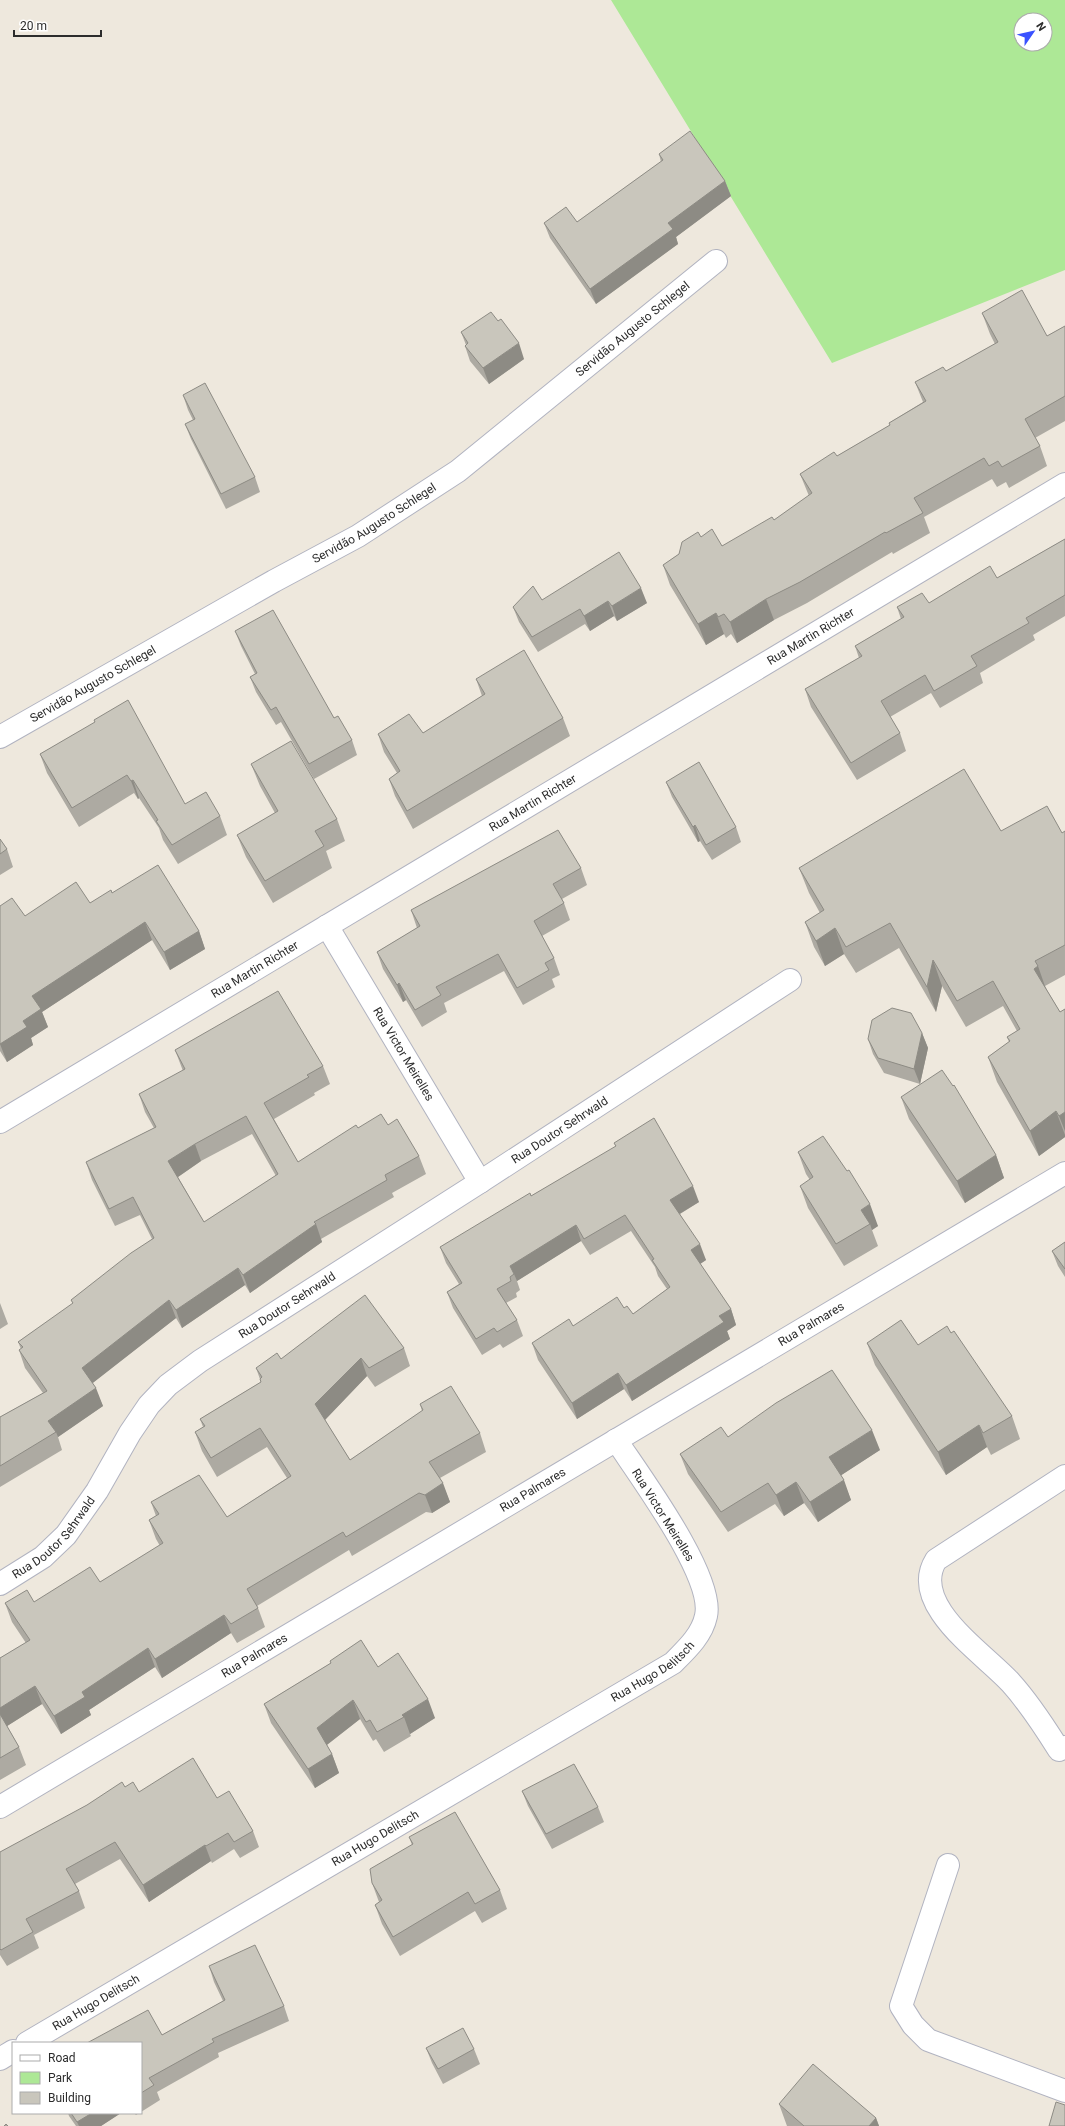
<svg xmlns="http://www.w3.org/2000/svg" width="1065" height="2126" font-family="Roboto,sans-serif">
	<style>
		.green { fill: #ade896; fill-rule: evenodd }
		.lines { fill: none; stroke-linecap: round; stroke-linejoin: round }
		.minor-casing { stroke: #b1b3c0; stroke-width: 24 }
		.minor { stroke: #fff; stroke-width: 22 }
		.wall { fill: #adaaa2; fill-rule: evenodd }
		.shaded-wall { fill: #8d8b84 }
		.building { fill: #c9c6bc; stroke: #8d8b84; fill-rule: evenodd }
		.labels { text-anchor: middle; stroke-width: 3; stroke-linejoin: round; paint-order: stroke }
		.street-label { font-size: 12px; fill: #2c2c2c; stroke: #fff }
	</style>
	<rect width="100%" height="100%" fill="#eee8dd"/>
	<path class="green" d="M611,0H1065V270L832,363ZM1021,20H1045V44H1021Z"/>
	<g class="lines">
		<defs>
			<g id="minor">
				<path id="s1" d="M0,737L274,581L358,536L458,471L716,261"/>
				<path id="s2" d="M327,926L480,1182"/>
				<path id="s3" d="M0,1122L1065,484"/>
				<path d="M1065,1476L936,1560C908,1605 985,1654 1011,1683C1029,1703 1044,1726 1059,1750L1065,1747"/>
				<path id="s4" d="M0,1584L43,1557L66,1535L97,1491L130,1433L149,1405L168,1385L200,1361L480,1182L790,980"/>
				<path id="s5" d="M0,1807L1065,1173"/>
				<path d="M948,1865L901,2006L913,2025L928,2040L1065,2091"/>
				<path id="s6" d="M27,2043L673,1663C687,1649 702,1635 706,1616C715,1577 639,1475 616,1440"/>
				<path d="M0,2059L13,2051"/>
			</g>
		</defs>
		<use href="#minor" class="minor-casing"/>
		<use href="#minor" class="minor"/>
	</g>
	<path class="wall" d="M659,154L725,181L731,196L676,237L678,244L596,304L550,238L544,223L577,222L661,162Z
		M982,313L1047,336L1065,326V421L1035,438L1040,446L1047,466L1009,488L1006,482L997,487L992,479L924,517L930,533L893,554L892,552L807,603L774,620L737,643L731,634L726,638L724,634L706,645L670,585L663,565L679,554L701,537L722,546L774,520L809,496L800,474L837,456L890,425L889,423L923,402L915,382L946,371L995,344L990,334Z
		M461,332L524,359L489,384L470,361L465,346L466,345Z
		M183,395L255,477L260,492L226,509L191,439L185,424L193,420L188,410Z
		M1065,539V616L1033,635L1035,640L980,673L983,683L940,708L931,693L890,717L900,733L906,751L857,780L811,707L805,689L859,658L855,646L901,619L897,607L929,603L997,578Z
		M542,600L647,603L617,621L614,616L590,631L585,624L538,652L519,622L513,607Z
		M235,631L334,718L352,740L357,755L314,779L281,722L276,725L256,692L250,677L255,674L241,646Z
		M476,679L563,718L570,736L413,829L395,796L389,779L397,773L384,752L378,734L423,733L482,696Z
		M94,720L185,804L220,816L227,835L178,864L163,840L159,828L139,798L138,799L134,793L79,827L47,773L40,754L95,723Z
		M251,764L337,819L345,841L326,851L332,868L273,903L246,857L237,835L275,813L260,786Z
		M666,782L736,827L741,842L712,860L700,841L698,842L672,797Z
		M1001,831L1062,833L1065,831V975L1045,986L1047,990L1060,1012L1065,1009V1137L1039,1156L997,1082L988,1057L1009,1042L1007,1037L1017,1031L1003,1006L966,1027L942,986L936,1012L899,948L856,973L844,954L825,966L814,947L805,922L820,913L809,893L799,868Z
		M0,839L7,849L13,867L0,875Z
		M581,868L587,885L562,899L564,903L570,920L542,936L554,958L560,975L552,979L555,987L523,1005L504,971L444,1003L447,1012L422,1027L406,1000L403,1002L383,969L377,952L417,928L411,910Z
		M112,893L199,931L205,949L170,970L152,940L42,1012L48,1027L31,1038L33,1045L7,1062L0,1051V906L25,916L90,903Z
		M922,1033L928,1048L920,1084L884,1073L873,1054L868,1039Z
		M175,1050L323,1066L330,1084L314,1093L315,1095L274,1119L298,1162L358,1128L388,1125L419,1156L426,1174L392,1193L394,1197L321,1239L322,1242L250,1293L245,1285L182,1328L176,1318L92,1383L103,1406L58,1437L62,1450L0,1487V1417L43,1393L25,1368L19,1350L21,1349L18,1342L73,1304L71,1300L152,1239L140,1215L115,1226L92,1180L86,1162L154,1128L145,1112L139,1094L183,1071ZM252,1134L276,1176L204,1222L178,1177L201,1161Z
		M901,1097L996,1155L1004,1178L965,1203L909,1119Z
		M614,1143L699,1202L680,1214L706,1260L700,1264L731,1309L736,1325L727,1331L730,1339L632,1401L624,1389L577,1419L538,1360L532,1343L573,1326L624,1308L633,1314L667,1289L658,1276L655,1267L631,1231L590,1255L581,1241L517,1281L520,1290L516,1293L517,1297L506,1303L517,1320L523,1336L503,1348L500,1344L482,1355L453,1308L447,1292L459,1284L446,1263L440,1247L531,1196L616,1147Z
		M798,1152L878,1226L872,1230L878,1246L844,1266L808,1208L800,1186L810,1180L806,1174Z
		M1065,1242V1277L1058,1266L1052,1251Z
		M0,1303L8,1324L0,1329Z
		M867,1343L918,1345L1012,1416L1020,1439L991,1455L987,1447L946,1475L875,1365Z
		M404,1348L410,1366L375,1387L367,1376L325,1420L350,1460L422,1411L420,1404L480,1433L486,1452L440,1478L450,1502L432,1513L426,1512L352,1556L349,1550L257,1606L258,1608L265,1627L237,1643L231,1633L162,1678L155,1667L89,1710L91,1715L61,1734L42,1704L7,1726L19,1747L26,1765L0,1780V1658L26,1643L12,1622L5,1603L34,1602L100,1582L160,1546L156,1539L149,1520L156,1516L151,1502L227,1517L287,1478L267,1447L217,1477L202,1451L195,1432L203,1427L200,1419L261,1382L256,1368L281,1359Z
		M728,1437L880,1450L841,1475L851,1500L818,1522L804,1503L784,1516L775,1504L728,1532L688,1474L680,1454Z
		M330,1661L378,1667L435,1718L410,1734L411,1736L384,1752L376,1739L373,1741L360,1719L327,1745L332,1754L339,1773L315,1788L271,1723L264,1704L331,1663Z
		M125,1787L139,1792L217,1798L253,1831L259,1847L240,1858L234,1849L212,1863L211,1861L149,1902L120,1859L75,1884L79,1891L85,1908L34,1935L39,1948L7,1966L0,1955V1852Z
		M522,1791L598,1807L604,1822L552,1849L528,1806Z
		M409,1837L500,1890L507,1909L482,1923L475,1911L400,1956L382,1924L375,1905L379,1902L372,1883L412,1845Z
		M209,1966L284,2006L289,2021L218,2053L219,2057L157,2092L160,2100L141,2112V2043L162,2035L223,2001L214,1982Z
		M426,2048L474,2049L480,2064L443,2084L432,2063Z
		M779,2104L876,2118L879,2126H787Z
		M68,2113H121L101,2126H76L69,2116Z
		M134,2113H139L136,2115Z"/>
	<path class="shaded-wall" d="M725,181L731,196L676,237L678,244L596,304L590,289L668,223Z
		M519,343L524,359L489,384L483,368Z
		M641,588L647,603L617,621L612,606Z
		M766,599L774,620L737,643L730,622Z
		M608,601L614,616L590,631L584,616Z
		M716,613L724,634L706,645L698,624Z
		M133,780L139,798L138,799L131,781Z
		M695,825L700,841L698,842L693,827Z
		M145,922L152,940L42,1012L48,1027L31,1038L33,1045L7,1062L0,1044L23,1021L32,996Z
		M835,928L844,954L825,966L816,941Z
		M199,931L205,949L170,970L164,952Z
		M933,960L942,986L936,1012L927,987Z
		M1038,966L1047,992L1034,969Z
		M399,983L406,1000L403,1002L397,985Z
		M922,1033L928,1048L920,1084L914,1069Z
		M1056,1111L1065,1135V1137L1039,1156L1030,1131Z
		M1065,1112V1131L1059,1116Z
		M195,1144L201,1161L175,1179L168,1161Z
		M996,1155L1004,1178L965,1203L957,1181Z
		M693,1186L699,1202L676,1216L670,1200Z
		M870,1204L878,1226L872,1230L870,1224L861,1210Z
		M316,1224L322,1242L250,1293L243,1275Z
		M576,1225L581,1241L517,1281L514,1274L510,1266Z
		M700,1244L706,1260L697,1266L691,1250Z
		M238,1268L245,1285L182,1328L176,1310Z
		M169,1300L176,1318L89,1386L82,1368Z
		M731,1309L736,1325L727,1331L730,1339L632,1401L626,1385L719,1316Z
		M361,1358L367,1376L322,1423L315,1404Z
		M618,1373L624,1389L577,1419L572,1403Z
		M96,1388L103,1406L58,1437L56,1432L48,1421Z
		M979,1425L987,1447L946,1475L938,1452Z
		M872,1430L880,1450L837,1478L829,1457Z
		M844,1480L851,1500L818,1522L810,1502Z
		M796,1482L804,1503L784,1516L776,1495Z
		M443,1483L450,1502L432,1513L425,1495Z
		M224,1615L231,1633L162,1678L155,1659Z
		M148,1648L155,1667L89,1710L91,1715L61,1734L54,1716L82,1692Z
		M35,1686L42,1704L4,1728L0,1717V1708Z
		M428,1699L435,1718L410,1734L404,1717L402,1715Z
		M353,1700L360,1719L324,1747L317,1728Z
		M332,1754L339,1773L315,1788L308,1769Z
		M205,1845L211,1861L149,1902L143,1885Z
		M92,2113H121L101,2126H79L77,2122Z
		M876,2118L879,2126H869Z"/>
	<path class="building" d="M690,131L725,181L668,223L673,229L590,289L544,223L566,207L577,222L663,160L659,154Z
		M1022,290L1047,336L1065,326V396L1025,419L1040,446L1002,467L998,461L989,466L984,458L914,498L923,513L886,533L885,532L800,582L766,599L730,622L724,614L718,617L716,613L698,624L663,565L679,554L682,542L698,532L701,537L712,529L722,546L772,517L774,520L812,493L800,474L834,452L837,456L890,425L889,423L926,401L915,382L943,367L946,371L998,342L982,313Z
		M491,312L498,321L501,319L519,343L483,368L465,346L468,343L461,332Z
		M205,383L255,477L221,494L185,424L195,419L183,395Z
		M1065,539V595L1026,618L1029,623L971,656L977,666L934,691L925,675L881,701L900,733L851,763L805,689L862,656L855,646L904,617L897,607L922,593L929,603L990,566L997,578Z
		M619,552L641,588L612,606L608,601L584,616L580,609L532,637L513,607L533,586L542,600Z
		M273,610L334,718L338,716L352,740L309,764L276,707L271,710L250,677L257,673L235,631Z
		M524,650L563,718L407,811L389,779L400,771L378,734L409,714L423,733L485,694L476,679Z
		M128,700L185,804L206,792L220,816L172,845L156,821L158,820L133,780L131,781L127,775L72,808L40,754L95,722L94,720Z
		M291,741L337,819L315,831L324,846L265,881L237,835L278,811L251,764Z
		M699,762L736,827L706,845L695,825L693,827L666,782Z
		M964,769L1001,831L1047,806L1062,833L1065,831V945L1035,961L1038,966L1034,969L1060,1012L1065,1009V1112L1059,1116L1056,1111L1030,1131L988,1057L1010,1041L1007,1037L1020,1029L993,981L957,1001L933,960L927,987L890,923L846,947L835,928L816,941L805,922L824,910L799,868Z
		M558,830L581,868L553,884L564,903L534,921L554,958L545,963L549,970L517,988L498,954L436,987L441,995L415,1010L399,983L397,985L377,952L420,926L411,910Z
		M0,839L7,849L0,854Z
		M158,865L199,931L164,952L145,922L32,996L41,1009L23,1021L27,1027L0,1044V906L12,898L25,916L76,882L90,903L111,890L112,893Z
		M278,991L323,1066L307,1075L309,1077L264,1103L298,1162L356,1125L358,1128L381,1114L388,1125L397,1119L419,1156L385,1175L387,1180L314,1222L316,1224L243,1275L238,1268L176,1310L169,1300L82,1368L96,1388L48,1421L56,1432L0,1466V1417L47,1391L19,1350L23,1347L18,1342L73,1303L71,1300L131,1253L154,1238L133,1197L109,1209L86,1162L156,1127L139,1094L185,1069L175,1050ZM246,1116L278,1174L204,1222L168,1161L195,1144Z
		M892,1008L911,1013L922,1033L914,1069L878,1058L868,1039L872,1020Z
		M942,1070L953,1086L954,1085L996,1155L957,1181L901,1097Z
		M654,1118L693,1186L670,1200L700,1244L691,1250L731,1309L719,1316L724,1322L626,1385L618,1373L572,1403L532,1343L569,1319L573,1326L617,1297L624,1308L627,1306L633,1314L670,1287L652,1260L654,1259L625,1215L584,1239L576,1225L510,1266L514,1274L510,1277L511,1281L497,1289L517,1320L497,1332L494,1328L476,1339L447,1292L462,1283L440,1247L530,1193L531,1196L616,1146L614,1143Z
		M823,1136L847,1171L849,1170L870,1204L861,1210L870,1224L836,1244L800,1186L813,1177L798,1152Z
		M1065,1242V1269L1052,1251Z
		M365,1295L404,1348L369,1368L361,1358L315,1404L350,1460L423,1410L420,1404L451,1386L480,1433L429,1462L443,1483L425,1495L419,1493L346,1537L343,1532L247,1589L258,1608L231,1624L224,1615L155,1659L148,1648L82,1692L85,1697L54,1716L35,1686L0,1708V1658L30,1640L5,1603L27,1590L34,1602L90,1567L100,1582L163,1543L149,1520L159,1514L151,1502L199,1475L227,1517L291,1476L260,1428L211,1458L195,1432L205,1426L200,1419L261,1382L260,1379L262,1377L256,1368L277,1353L281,1359Z
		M901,1320L918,1345L947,1326L951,1333L954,1331L1012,1416L983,1433L979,1425L938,1452L867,1343Z
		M832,1370L872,1430L829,1457L844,1480L810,1502L796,1482L776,1495L768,1483L721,1512L680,1454L721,1427L728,1437L776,1403Z
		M361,1640L378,1667L398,1653L428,1699L402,1715L404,1717L377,1732L370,1720L366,1722L353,1700L317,1728L332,1754L308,1769L264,1704L331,1663L330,1661Z
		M0,1714L19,1747L0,1758Z
		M193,1758L217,1798L229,1791L253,1831L234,1842L228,1833L206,1846L205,1845L143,1885L115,1842L66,1869L79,1891L26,1919L33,1932L1,1950L0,1949V1852L87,1805L122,1782L125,1787L133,1782L139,1792Z
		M574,1764L598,1807L546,1834L522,1791Z
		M455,1812L500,1890L475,1904L468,1892L393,1937L375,1905L382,1900L372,1883L370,1869L413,1844L409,1837Z
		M255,1945L284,2006L212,2039L214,2042L149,2078L154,2085L141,2093V2043H87L148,2010L162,2035L225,2000L209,1966Z
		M463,2028L474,2049L438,2069L426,2048Z
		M813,2064L876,2118L869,2126H804L779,2104Z
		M1056,2102L1065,2105V2126H1049Z
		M71,2113H92L77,2122Z
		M6,2124L8,2126H4Z"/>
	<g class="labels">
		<g class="street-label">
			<text dy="4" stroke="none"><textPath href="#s1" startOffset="755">Servidão Augusto Schlegel</textPath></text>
			<text dy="4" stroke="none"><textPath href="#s1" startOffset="431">Servidão Augusto Schlegel</textPath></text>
			<text dy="4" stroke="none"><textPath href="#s3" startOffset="945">Rua Martin Richter</textPath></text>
			<text dy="4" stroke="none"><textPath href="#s1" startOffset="107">Servidão Augusto Schlegel</textPath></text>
			<text dy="4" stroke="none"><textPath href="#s3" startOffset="621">Rua Martin Richter</textPath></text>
			<text dy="4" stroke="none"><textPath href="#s3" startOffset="297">Rua Martin Richter</textPath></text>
			<text dy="4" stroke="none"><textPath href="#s2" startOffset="149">Rua Victor Meirelles</textPath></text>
			<text dy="4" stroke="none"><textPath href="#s4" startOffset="732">Rua Doutor Sehrwald</textPath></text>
			<text dy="4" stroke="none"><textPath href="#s4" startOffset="408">Rua Doutor Sehrwald</textPath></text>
			<text dy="4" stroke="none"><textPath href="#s5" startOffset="944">Rua Palmares</textPath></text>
			<text dy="4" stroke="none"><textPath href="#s5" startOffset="620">Rua Palmares</textPath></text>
			<text transform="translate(663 1515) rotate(58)" y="4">Rua Victor Meirelles</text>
			<text dy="4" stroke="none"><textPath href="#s4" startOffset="72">Rua Doutor Sehrwald</textPath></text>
			<text dy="4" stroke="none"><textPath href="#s5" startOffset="296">Rua Palmares</textPath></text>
			<text dy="4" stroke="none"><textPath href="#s6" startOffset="728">Rua Hugo Delitsch</textPath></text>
			<text dy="4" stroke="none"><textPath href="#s6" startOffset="404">Rua Hugo Delitsch</textPath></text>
			<text dy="4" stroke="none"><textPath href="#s6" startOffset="80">Rua Hugo Delitsch</textPath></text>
		</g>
	</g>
	<rect x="12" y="2042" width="130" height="72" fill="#ffffff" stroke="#ababab"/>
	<rect x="20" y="2055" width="20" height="6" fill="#ffffff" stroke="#ababab"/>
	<text x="48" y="2062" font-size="12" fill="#2c2c2c">Road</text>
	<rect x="20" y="2072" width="20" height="12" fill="#ade896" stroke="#ababab"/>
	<text x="48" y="2082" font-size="12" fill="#2c2c2c">Park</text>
	<rect x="20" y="2092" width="20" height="12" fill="#c9c6bc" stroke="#ababab"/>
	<text x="48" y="2102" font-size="12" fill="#2c2c2c">Building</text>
	<g transform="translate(1033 32) rotate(56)"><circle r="19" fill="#ffffff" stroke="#ababab"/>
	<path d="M0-3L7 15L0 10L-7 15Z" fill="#3a52ff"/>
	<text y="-6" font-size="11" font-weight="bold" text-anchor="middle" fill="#2c2c2c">N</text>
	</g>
	<path d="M14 30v6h87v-6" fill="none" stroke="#2c2c2c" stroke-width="2"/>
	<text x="20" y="30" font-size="12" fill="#2c2c2c" stroke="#ffffff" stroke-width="3" paint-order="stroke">20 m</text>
</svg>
